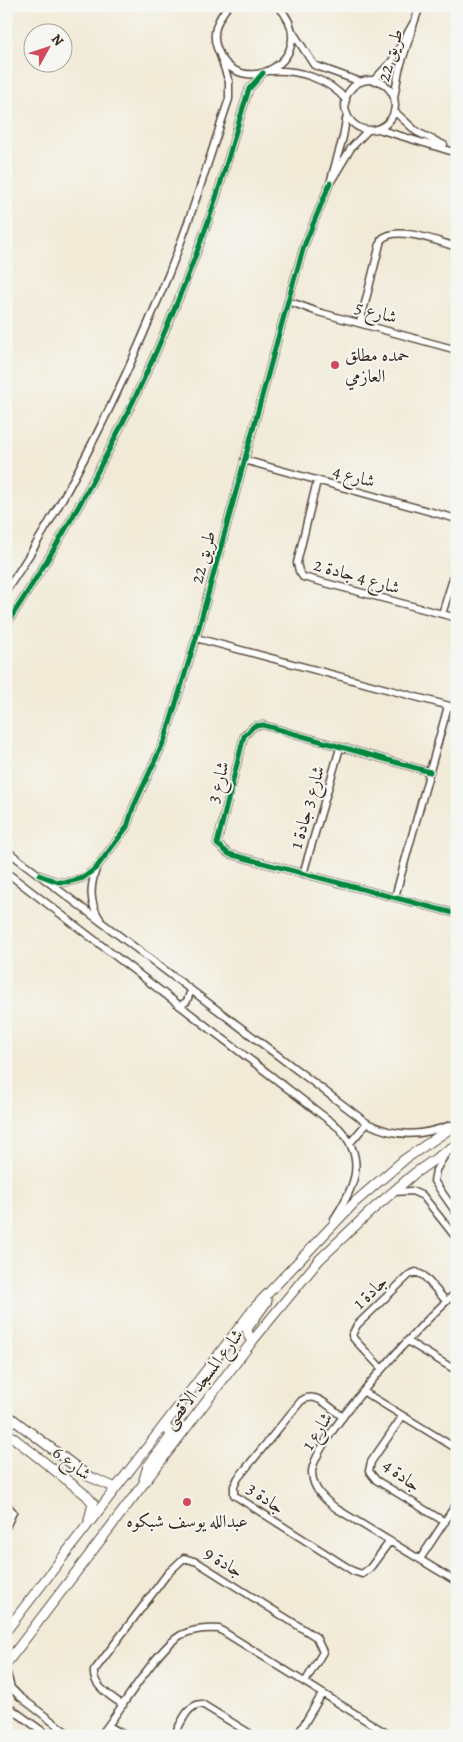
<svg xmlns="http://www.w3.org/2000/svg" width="463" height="1742" font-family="Alegreya,Amiri,serif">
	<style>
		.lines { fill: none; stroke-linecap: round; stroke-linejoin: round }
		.street-casing { stroke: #56473a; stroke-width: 9 }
		.secondary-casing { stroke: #56473a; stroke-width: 11 }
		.street { stroke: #fff; stroke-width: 6 }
		.secondary { stroke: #fff; stroke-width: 9 }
		.cycleway-casing { stroke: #f6f6f2; stroke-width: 8 }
		.cycleway { stroke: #00873e; stroke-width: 5 }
		.poi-dot { fill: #d1495b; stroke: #f6f6f2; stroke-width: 2 }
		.labels { text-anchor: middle; stroke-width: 4; stroke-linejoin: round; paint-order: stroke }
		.street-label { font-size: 18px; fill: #3b2a1e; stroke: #f6f6f2 }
		.poi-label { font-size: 18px; fill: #3b2a1e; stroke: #f6f6f2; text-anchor: start }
	</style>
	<rect width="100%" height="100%" fill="#f6f6f2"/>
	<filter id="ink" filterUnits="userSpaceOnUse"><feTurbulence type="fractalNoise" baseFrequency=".02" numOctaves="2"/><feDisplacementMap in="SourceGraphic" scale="10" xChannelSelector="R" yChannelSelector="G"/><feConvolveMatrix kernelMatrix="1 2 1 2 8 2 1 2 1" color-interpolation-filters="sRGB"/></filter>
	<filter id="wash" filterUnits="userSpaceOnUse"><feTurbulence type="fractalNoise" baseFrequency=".0096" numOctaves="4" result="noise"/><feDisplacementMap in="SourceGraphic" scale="20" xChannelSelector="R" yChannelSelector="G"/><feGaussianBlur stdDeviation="1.12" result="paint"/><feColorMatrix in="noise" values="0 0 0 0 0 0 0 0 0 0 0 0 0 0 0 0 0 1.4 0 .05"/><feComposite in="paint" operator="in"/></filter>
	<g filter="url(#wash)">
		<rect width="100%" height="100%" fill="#f1ead7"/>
	</g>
	<g filter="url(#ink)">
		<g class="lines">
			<defs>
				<path id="street" d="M228,6C218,19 211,32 217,48C238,106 326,57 278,6
					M415,20L420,6
					M292,31L314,65L361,82
					M271,71C297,69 329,79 346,100
					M345 105a25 25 0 1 1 50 0a25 25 0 1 1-50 0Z
					M373,81L392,61L415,20L399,70L394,98
					M394,111L417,132L444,145
					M347,114L343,137L330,183L351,148L368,130
					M378,129L457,153
					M288,301L318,312L457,350
					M360,323L381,240C395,224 439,242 457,247
					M244,460L457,519
					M317,481L297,563L299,571L303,577L457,618
					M6,591C72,493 123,387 167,278C191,220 209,158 229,99V82L220,55
					M442,614L457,566
					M6,625C89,500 154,371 205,230C222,184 234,135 249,89L263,73
					M196,638L457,708
					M430,772L263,725L254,726L244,736L217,844L229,854L457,914
					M6,850L367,1123C396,1138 421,1136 451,1125
					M96,869C90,887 89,903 100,919
					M6,872L339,1128C368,1160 354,1188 334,1219
					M303,874L340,748
					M39,875L58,882H68L83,878L96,868L127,827L133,808L165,739L196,638L288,301L304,246L330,183
					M395,897L448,706
					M180,1006L187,1001L191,990
					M350,1143L367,1123
					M446,1153L436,1170L434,1181L457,1214
					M393,1192L412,1191L423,1196L457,1239
					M457,1292C428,1315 311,1441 312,1473C313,1490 325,1500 337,1509L457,1582
					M407,1341L457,1371
					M382,1369L354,1339L352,1335L357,1325L409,1275L416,1272L424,1276L446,1301
					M364,1392L457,1449
					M343,1417C330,1408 316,1390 301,1401L238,1478L234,1486V1495L353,1571L362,1574L370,1568L390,1541
					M402,1417L371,1462L369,1471L376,1480L445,1522
					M6,1504L13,1512L6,1527
					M420,1559L457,1503
					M6,1670L11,1688L19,1696L71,1736
					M6,1705L49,1736
					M123,1705C112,1697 92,1686 94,1671L168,1573L184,1558L197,1562L316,1637L323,1652L305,1682
					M109,1726L126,1736
					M100,1736C120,1712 156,1649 181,1635C193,1629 205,1628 219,1629L391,1736
					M174,1736C181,1724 187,1704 202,1704L254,1736
					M297,1736L322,1694"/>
				<path id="secondary" d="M254,1339L249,1337L247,1329L267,1301
					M6,1414L88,1476L116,1488
					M6,1432L86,1495L93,1503L89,1520
					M144,1479L148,1466L171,1436L168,1429L162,1428
					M6,1631L255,1307L355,1202L405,1159L457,1124
					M6,1664L254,1339L319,1260L372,1210L415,1173L457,1144"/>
			</defs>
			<use href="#street" class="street-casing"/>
			<use href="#secondary" class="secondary-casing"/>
			<use href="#street" class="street"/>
			<use href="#secondary" class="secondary"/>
			<defs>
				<path id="cycleway" d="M6,625C89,500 154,371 205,230C222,184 234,135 249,89L263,73
					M430,772L263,725L254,726L244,736L217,844L229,854L457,914
					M39,875L58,882H68L83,878L96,868L127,827L133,808L165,739L196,638L288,301L304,246L330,183"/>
			</defs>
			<use href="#cycleway" class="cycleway-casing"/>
			<use href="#cycleway" class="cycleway"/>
		</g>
	</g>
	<g class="poi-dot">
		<circle cx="335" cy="365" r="5"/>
		<circle cx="187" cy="1502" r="5"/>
	</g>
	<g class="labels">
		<g class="street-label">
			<text transform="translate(390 55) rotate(-74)" y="6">طريق 22</text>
			<text transform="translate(376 312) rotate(15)" y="6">شارع 5</text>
			<text transform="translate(354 476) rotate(15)" y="6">شارع 4</text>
			<text transform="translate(203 557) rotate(-75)" y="6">طريق 22</text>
			<text transform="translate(357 576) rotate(16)" y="6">شارع 4 جادة 2</text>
			<text transform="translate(218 782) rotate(-75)" y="6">شارع 3</text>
			<text transform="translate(307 807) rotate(-74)" y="6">شارع 3 جادة 1</text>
			<text transform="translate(370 1292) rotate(-44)" y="6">جادة 1</text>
			<text transform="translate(203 1379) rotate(-53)" y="6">شارع المسجد الاقصى</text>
			<text transform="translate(317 1431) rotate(-57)" y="6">شارع 1</text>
			<text transform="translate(72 1463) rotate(38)" y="6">شارع 6</text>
			<text transform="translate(402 1475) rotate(36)" y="6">جادة 4</text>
			<text transform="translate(266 1498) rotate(35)" y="6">جادة 3</text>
			<text transform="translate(224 1562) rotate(31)" y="6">جادة 9</text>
		</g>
		<g class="poi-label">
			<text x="345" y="361">حمده مطلق<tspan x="345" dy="21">العازمي</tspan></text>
			<text x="187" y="1527" text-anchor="middle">عبدالله يوسف شبكوه</text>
		</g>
	</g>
	<rect width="463" height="1742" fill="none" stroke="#f6f6f2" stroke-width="25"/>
	<g transform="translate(48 48) rotate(50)"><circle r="24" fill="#f6f6f2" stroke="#aba49d"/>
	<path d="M0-4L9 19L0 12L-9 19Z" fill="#d1495b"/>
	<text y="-8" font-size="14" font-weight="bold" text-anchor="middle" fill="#3b2a1e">N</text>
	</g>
</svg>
